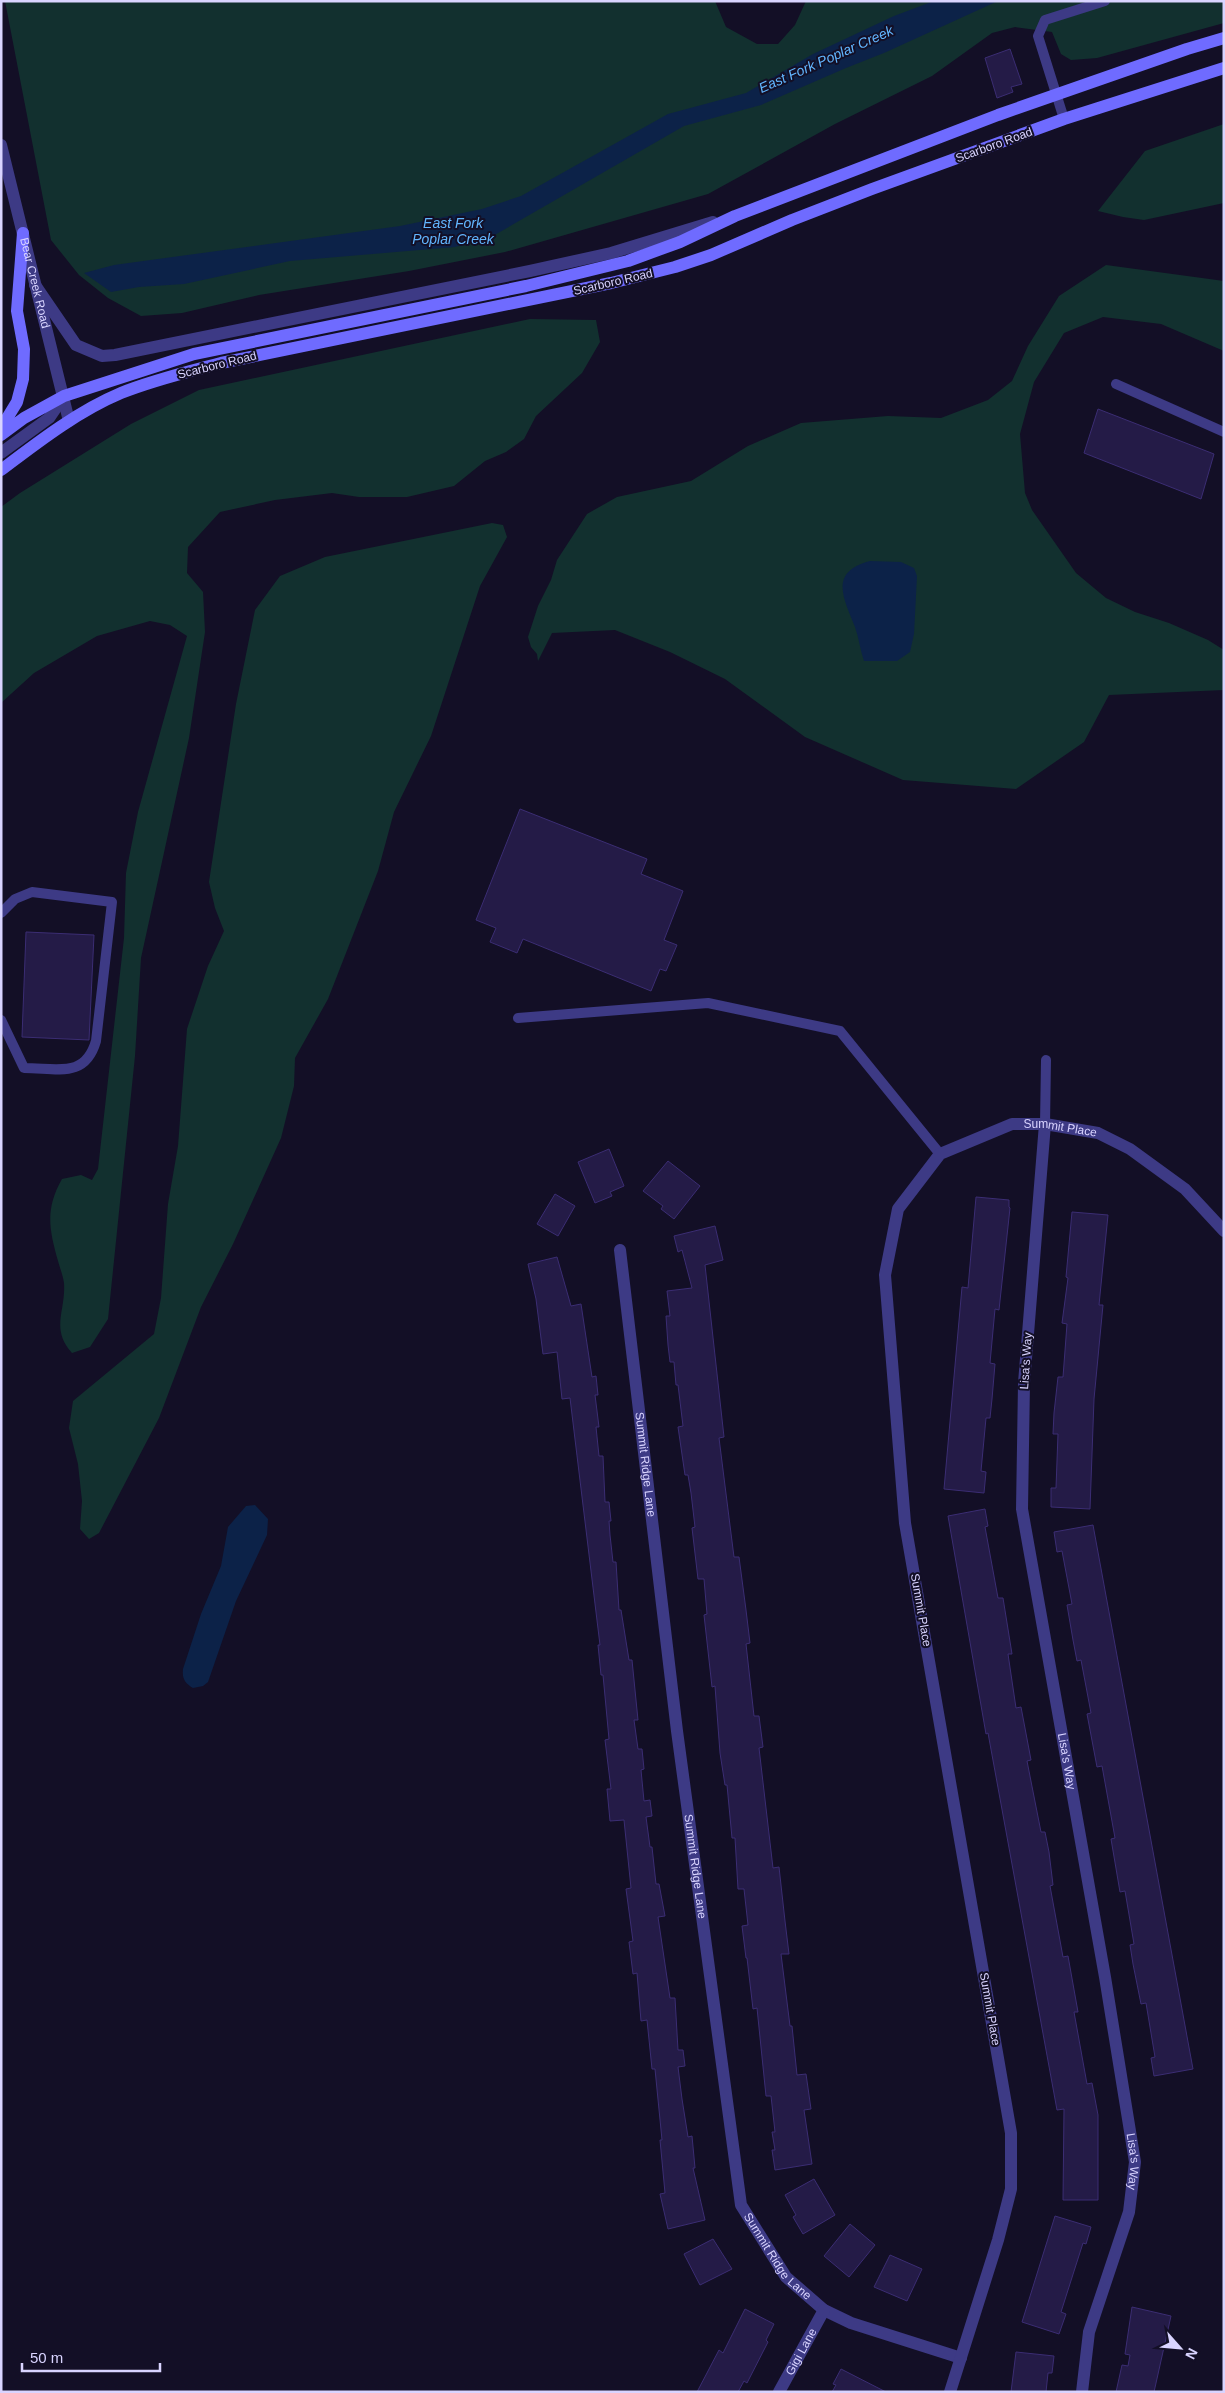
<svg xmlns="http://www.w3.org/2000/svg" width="1225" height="2393" font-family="Helvetica,sans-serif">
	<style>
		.green { fill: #12302f }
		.water { fill: #0c2248 }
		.building { fill: #241b47; stroke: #3b2d73 }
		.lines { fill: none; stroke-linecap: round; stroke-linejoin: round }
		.service { stroke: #3d3a85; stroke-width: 10 }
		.minor { stroke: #3d3a85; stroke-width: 12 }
		.tertiary { stroke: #3d3a85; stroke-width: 12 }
		.secondary { stroke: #6f6bff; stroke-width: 12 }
		.labels { text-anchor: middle; stroke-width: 4; stroke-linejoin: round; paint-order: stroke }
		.street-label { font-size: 12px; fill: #d9d4ff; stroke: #130f26 }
		.water-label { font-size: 14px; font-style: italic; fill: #62b6ff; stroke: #130f26 }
	</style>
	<rect width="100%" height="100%" fill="#130f26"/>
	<path class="green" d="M5,1H715L726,27L757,44H778L795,25L806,1H1224V23L1097,58L1071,60L1061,54L1052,32L1015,27L992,33L932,76L835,124L708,194L505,252L409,271L259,295L182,313L141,316L108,298L79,275L51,240Z
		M1224,124V203L1144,220L1123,217L1098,211L1145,151Z
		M1106,265L1224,281V351L1161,324L1103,317L1064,333L1034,382L1020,434L1025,493L1032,510L1076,573L1106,598L1135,612L1169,623L1208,640L1224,650V690L1109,695L1084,742L1016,789L903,780L805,737L725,679L670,652L615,630L552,633L538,661L537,654L531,647L528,637L538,606L551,580L557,560L587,514L617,497L691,481L748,446L801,423L888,416L941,418L988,400L1012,381L1028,346L1059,296Z
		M530,319L596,320L600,342L582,373L536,416L524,439L506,452L485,461L454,486L407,497H359L332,493L275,500L220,512L188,547L187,573L203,592L205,632L189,738L141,958L135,1056L108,1319L90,1347L72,1353C50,1329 66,1311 64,1283C63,1276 60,1268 58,1261C49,1229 45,1209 62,1179L81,1175L92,1180L98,1169L124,938L126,873L138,812L187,636L170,625L150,621L97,636L34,673L1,703V507L20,493L131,424L199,390Z
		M492,523L503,525L507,537L480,586L431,736L394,812L378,871L328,999L295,1058L294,1086L281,1138L233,1244L201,1307L159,1418L99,1533L89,1539L80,1529L82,1501L78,1464L69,1428L73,1401L154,1334L161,1298L168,1204L178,1146L187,1029L208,966L224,931L215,908L209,882L236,704L255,610L280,576L325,557Z"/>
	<path class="water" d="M934,1H998L884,53L846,68L761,105L684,126L493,236L455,247L290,261L184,284L139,287L111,292L84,273L114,265L400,226L482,209L521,196L668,114L746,93L813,54L894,16Z
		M870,561L901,562L914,568L917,576L914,634L910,652L897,661H864C860,650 859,638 855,627C844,599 828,572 870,561Z
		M255,1505L268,1519L267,1535L236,1601L208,1682L203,1686L193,1688C185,1683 182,1679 183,1669L201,1614L221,1566L228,1527L246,1506Z"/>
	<path class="building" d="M1010,49L1022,84L1011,87L1013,92L997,98L985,58Z
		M1098,409L1214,454L1201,499L1084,453Z
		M520,809L647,859L641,874L683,891L664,940L677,945L666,971L660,969L651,991L523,939L517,953L490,942L496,928L476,920Z
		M26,932L94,935L89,1040L22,1037Z
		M609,1149L624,1186L610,1192L612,1196L595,1203L578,1162Z
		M668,1161L700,1186L674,1219L661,1209L663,1206L643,1191Z
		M555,1194L575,1206L558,1236L537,1224Z
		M976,1197L1009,1200V1207L1010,1208L999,1310L995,1309L990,1363L995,1364L992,1399L990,1418H986L981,1471L986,1472L984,1493L944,1489L962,1287L968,1288Z
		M1072,1212L1108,1215L1099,1305H1103L1094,1399L1090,1509L1051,1507V1488H1056L1058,1434H1053L1054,1413L1058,1377H1063L1067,1324L1062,1323L1068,1278L1066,1277Z
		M715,1226L723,1260L705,1265L724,1437L719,1438L734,1557H739L746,1610L750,1643L746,1644L754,1716H759L763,1747L759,1748L773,1868L779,1867L785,1921L789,1954H781L790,2026H792L797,2075L806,2074L811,2109L804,2110L812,2164L775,2170L772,2150H775L772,2132H775L771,2096H766L757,2008L753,2009L747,1958H746L742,1926L748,1925L744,1889H738L735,1838H732L727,1785H725L720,1753L715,1686L712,1687L704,1615L707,1614L704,1579H698L692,1528L695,1527L691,1493L688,1475H685L678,1427L683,1426L678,1385H676L674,1362H670L668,1345L666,1316H670L667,1291L692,1288L682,1250L678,1252L674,1236Z
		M557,1257L571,1306L581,1304L592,1377L596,1376L598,1395H595L599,1427H596L599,1456H603L605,1502H609L611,1521H609L610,1535L613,1562H616L619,1610H621L629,1660H632L638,1720H634L638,1749H642L644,1769L641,1770L644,1801L650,1800L652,1816L646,1817L650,1847H652L656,1884H659L665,1916L658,1917L670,1998H675L678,2050H683L685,2066L678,2067L682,2099L688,2137L692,2136L695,2168H693L705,2220L668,2229L660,2194L665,2193L660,2140H662L655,2069H652L647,2020L641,2021L637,1973L633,1974L629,1942L633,1941L626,1889L631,1888L624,1820L610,1821L607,1789H611L605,1740L609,1739L603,1675H601L598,1645H600L570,1398L562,1399L557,1352L543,1354L536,1299L528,1264Z
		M985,1509L988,1526L985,1527L998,1598H1003L1012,1654H1008L1016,1708L1021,1707L1031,1760L1027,1761L1041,1832H1045L1049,1852L1053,1885L1050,1886L1063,1957L1068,1956L1078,2012H1074L1087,2084L1092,2083L1098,2115V2200H1063L1064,2109L1057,2110L988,1733L986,1734L948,1516Z
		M1093,1525L1193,2069L1154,2076L1151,2058L1155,2057L1146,2003L1141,2004L1133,1964L1130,1945L1134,1944L1125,1891L1120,1892L1111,1839L1115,1838L1102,1766L1097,1767L1087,1714L1091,1713L1081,1660L1077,1661L1073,1640L1067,1605L1072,1604L1062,1551L1057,1552L1054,1532Z
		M814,2179L835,2215L803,2234L793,2217L796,2215L785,2195Z
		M1055,2216L1091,2227L1086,2244L1083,2243L1061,2312L1066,2314L1059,2334L1022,2322Z
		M850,2224L875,2245L849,2277L824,2256Z
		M713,2239L732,2269L700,2285L684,2254Z
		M890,2255L922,2269L907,2301L874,2287Z
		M1132,2307L1171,2316L1154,2392H1116L1122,2365L1128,2366L1130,2355L1125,2354Z
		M745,2309L774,2324L766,2340L768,2342L747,2383L744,2381L738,2392H697L719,2350L723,2353Z
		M1016,2352L1054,2356L1052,2373H1048L1046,2392H1011Z
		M841,2369L886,2392H832L836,2385L833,2384Z"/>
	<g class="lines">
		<path class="service" d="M1064,119L1038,36L1045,20L1105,1
			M1116,384L1224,432
			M1,913L15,899L32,892L112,902L96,1041C85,1079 57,1068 24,1068L1,1020
			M518,1018L708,1003L840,1031L940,1154
			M1045,1124L1046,1060"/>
		<g class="minor">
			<path id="s1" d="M1045,1124L1024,1383L1022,1509L1105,1977L1135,2162L1129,2212L1089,2332L1082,2392"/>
			<path id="s2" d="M620,1250L677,1731L741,2205L786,2277L824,2310L851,2323L961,2358"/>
			<path id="s3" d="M779,2392L824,2310"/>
			<path id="s4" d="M950,2392L998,2240L1011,2189V2133L905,1523L885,1275L898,1209L940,1154L1012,1124H1045L1098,1133L1130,1149L1185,1189L1224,1231"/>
		</g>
		<g class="tertiary">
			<path id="s5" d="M1,145L69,421"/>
			<path d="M35,285L76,345L102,356L115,355L530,271L611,253L713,222"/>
			<path d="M1,453L49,418L64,396"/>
		</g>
		<path class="secondary" d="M1,428L17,402L23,379L24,349L17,311L23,233
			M1,435L24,418L64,396L194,354L526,286L628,261L680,242L735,216L998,115L1187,49L1224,38
			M1,470C38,442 78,411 121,393C153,380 187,372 221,363L611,283L675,267L711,255L792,220L872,189L1064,119L1224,68"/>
	</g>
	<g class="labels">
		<g class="street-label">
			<text transform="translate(994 145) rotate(-20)" y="4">Scarboro Road</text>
			<text transform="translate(613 282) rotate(-13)" y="4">Scarboro Road</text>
			<text dy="4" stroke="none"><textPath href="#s5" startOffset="142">Bear Creek Road</textPath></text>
			<text transform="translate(217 365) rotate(-14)" y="4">Scarboro Road</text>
			<text dy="4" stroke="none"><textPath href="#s4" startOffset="1399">Summit Place</textPath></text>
			<text transform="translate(1026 1361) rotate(-86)" y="4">Lisa's Way</text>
			<text dy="4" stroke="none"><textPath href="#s2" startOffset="216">Summit Ridge Lane</textPath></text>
			<text transform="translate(921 1610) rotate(80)" y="4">Summit Place</text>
			<text dy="4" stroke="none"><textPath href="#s1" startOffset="642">Lisa's Way</textPath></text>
			<text dy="4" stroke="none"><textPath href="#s2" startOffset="621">Summit Ridge Lane</textPath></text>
			<text transform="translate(990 2009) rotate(80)" y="4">Summit Place</text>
			<text dy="4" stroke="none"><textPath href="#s1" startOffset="1048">Lisa's Way</textPath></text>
			<text dy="4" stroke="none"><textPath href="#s2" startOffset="1026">Summit Ridge Lane</textPath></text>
			<text dy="4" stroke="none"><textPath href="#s3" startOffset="46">Gigi Lane</textPath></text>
		</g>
		<g class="water-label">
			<text transform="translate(826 59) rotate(-24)" y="5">East Fork Poplar Creek</text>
			<text x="453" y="228">East Fork<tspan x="453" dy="16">Poplar Creek</tspan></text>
		</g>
	</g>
	<rect width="1225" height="2393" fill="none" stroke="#d9d4ff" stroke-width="5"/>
	<g transform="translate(1180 2348) rotate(117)" stroke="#130f26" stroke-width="4" paint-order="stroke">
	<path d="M0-4L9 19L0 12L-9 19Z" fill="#d9d4ff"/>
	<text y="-8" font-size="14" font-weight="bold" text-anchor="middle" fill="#d9d4ff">N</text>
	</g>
	<path d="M22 2363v8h138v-8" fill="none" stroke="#d9d4ff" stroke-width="2.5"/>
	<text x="30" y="2363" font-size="15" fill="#d9d4ff" stroke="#130f26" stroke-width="4" paint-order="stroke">50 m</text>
</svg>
